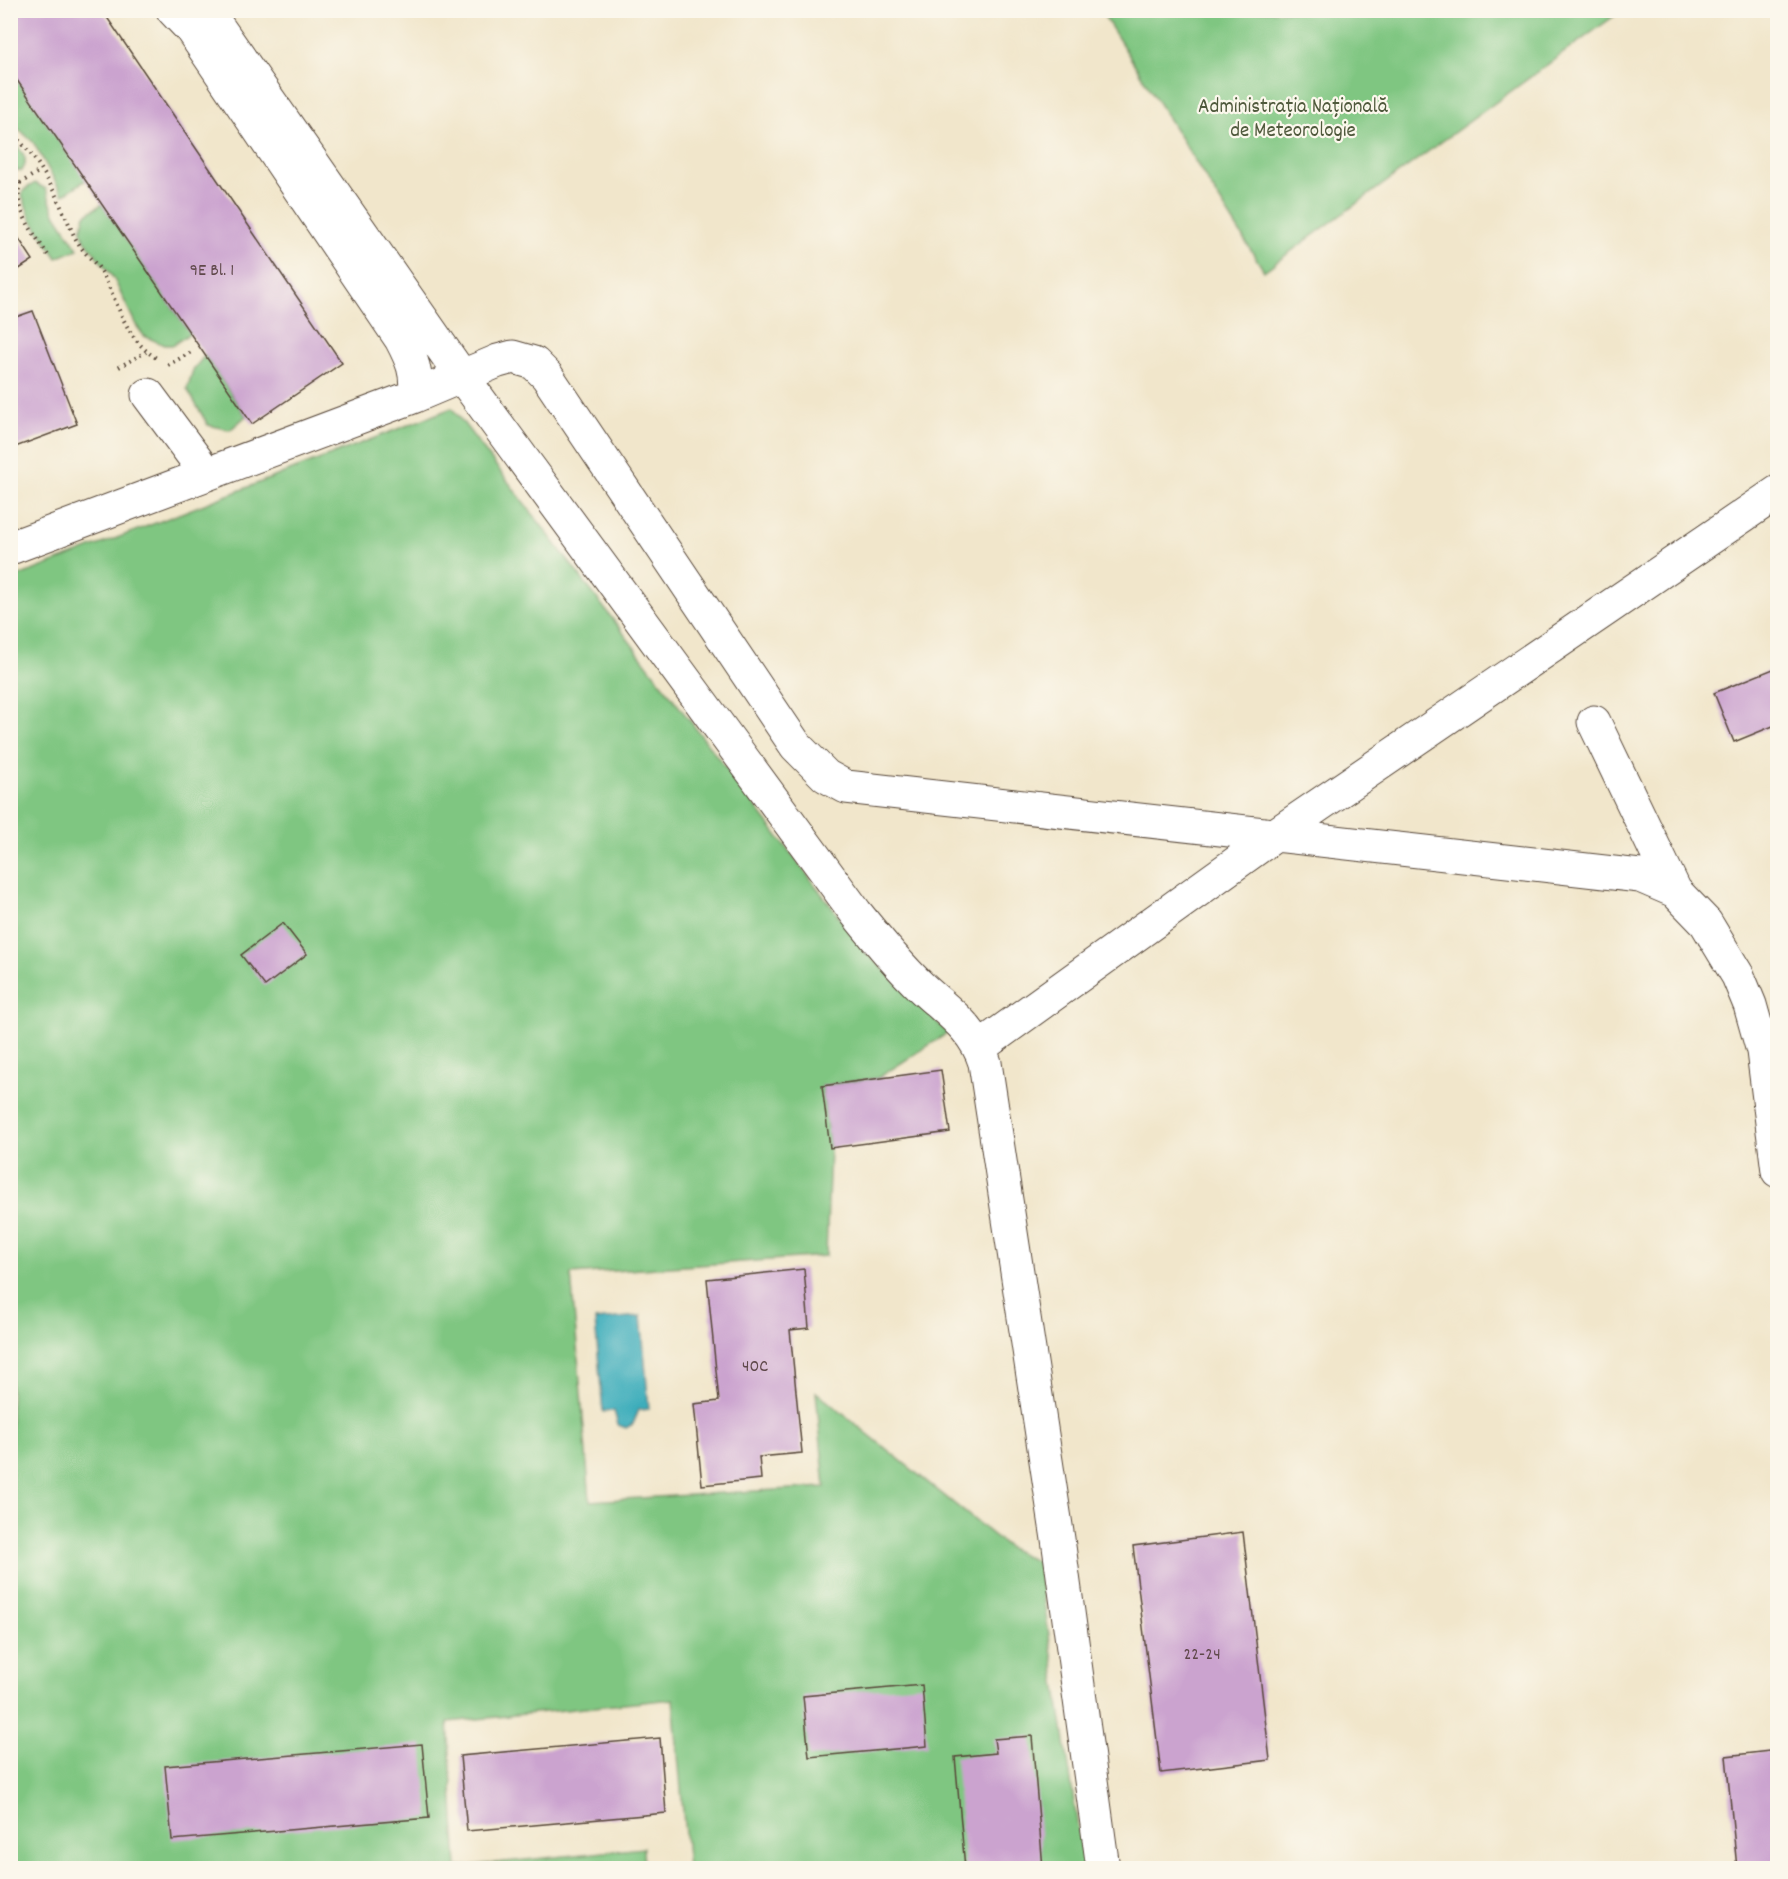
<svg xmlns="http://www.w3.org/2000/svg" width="1788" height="1879" font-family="Dekko,sans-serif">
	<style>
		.green { fill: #7fc681; stroke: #5d7850; stroke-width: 1.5 }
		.water { fill: #3eadbb; stroke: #3c6c6c; stroke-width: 1.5 }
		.building { fill: #cba3cf }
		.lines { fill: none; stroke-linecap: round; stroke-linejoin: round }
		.minor-casing { stroke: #564638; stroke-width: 35 }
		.path { stroke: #564638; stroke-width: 4; stroke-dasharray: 1.5 4.5; stroke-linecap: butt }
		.minor { stroke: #fff; stroke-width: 33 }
		.labels { text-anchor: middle; stroke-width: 4.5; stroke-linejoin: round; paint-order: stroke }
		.number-label { font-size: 18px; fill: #5f484a }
		.park-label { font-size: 21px; fill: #4f593c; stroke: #fbf7ec }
	</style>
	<rect width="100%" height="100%" fill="#fbf7ec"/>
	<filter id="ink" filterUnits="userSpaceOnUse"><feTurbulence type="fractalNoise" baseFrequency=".0167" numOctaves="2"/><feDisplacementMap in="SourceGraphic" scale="12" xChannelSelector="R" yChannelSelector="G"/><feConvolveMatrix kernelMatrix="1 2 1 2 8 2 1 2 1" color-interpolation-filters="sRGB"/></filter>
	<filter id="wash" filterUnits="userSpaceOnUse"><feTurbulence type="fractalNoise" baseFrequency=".008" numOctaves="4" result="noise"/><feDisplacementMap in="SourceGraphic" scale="24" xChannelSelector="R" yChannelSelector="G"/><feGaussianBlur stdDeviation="1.35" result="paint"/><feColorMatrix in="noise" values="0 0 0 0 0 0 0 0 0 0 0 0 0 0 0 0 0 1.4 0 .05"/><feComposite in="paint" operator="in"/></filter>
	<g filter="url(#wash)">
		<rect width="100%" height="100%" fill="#f1e6cb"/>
		<path class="green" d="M1101,11H1621L1264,271Z
			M12,72L86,180L63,195L33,142L11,122Z
			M10,140C20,149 31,158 22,171L11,169Z
			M35,183L46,189L54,212L78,249L57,258L30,217L22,195L25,189Z
			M102,204L190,333L173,345H164L144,336L136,325L114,279L84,239L81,231L85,215Z
			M205,355L246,416L230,430L208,425L187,389L193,370Z
			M452,408L866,952L948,1033L878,1078L822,1086L830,1148L826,1256L571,1274L590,1501L825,1487L816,1392L1009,1548L1038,1562L1084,1868H688L673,1699L448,1722L457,1867L643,1848L644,1868H11V579Z"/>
		<path class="water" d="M641,1316L649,1409L639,1410L633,1424L626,1428L618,1425L614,1411L603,1412L595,1320Z"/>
		<g id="blocks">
			<path class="building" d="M10,10H102L342,363L252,424L10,70Z
				M10,225L33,260L10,275Z
				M33,311L77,424L10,449V319Z
				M1778,667V724L1734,742L1714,693Z
				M283,923L307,954L265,986L241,955Z
				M941,1070L950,1132L830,1148L822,1086Z
				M804,1269L809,1328L790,1330L802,1453L759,1457L761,1479L702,1485L694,1404L719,1401L707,1279Z
				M1243,1532L1270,1760L1161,1773L1133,1546Z
				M922,1685L927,1746L809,1757L803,1696Z
				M1032,1736L1043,1868H965L955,1757L996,1753L994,1739Z
				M660,1738L666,1813L467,1831L460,1756Z
				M422,1744L429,1818L172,1840L165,1766Z
				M1778,1750V1868H1737L1726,1756Z"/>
		</g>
	</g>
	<g filter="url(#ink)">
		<use href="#blocks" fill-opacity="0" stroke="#564638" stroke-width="1.5"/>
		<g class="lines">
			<defs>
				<path id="minor" d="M173,10L191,29L401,339C412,360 418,373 415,396
					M206,10L461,375L856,913C876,938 897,964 920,986C946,1011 974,1027 985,1063L1058,1539L1103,1868
					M148,395L206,473
					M10,548L415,396L498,361L513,357L534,363L547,376L796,746L826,776L846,787L1640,876L1675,891L1706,923L1738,976L1750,1005L1763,1051L1778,1171
					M1594,722L1675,891
					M980,1047L1275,835L1778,492"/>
			</defs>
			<use href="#minor" class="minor-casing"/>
			<path class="path" d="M10,132C33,151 51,183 63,211C69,222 72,234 79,244C85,255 96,262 102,273C120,305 124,339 158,359
				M10,176L20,183C13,210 35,234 49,257
				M20,183L40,171
				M168,365L193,351
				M119,367L146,352"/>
			<use href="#minor" class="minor"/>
		</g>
	</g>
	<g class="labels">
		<g class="number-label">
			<text x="212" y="275">9E Bl. 1</text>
			<text x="755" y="1371">40C</text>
			<text x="1202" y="1659">22-24</text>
		</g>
		<g class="park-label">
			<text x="1293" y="112">Administrația Națională<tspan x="1293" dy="24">de Meteorologie</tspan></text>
		</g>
	</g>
	<rect width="1788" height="1879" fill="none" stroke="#fbf7ec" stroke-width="36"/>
</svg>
